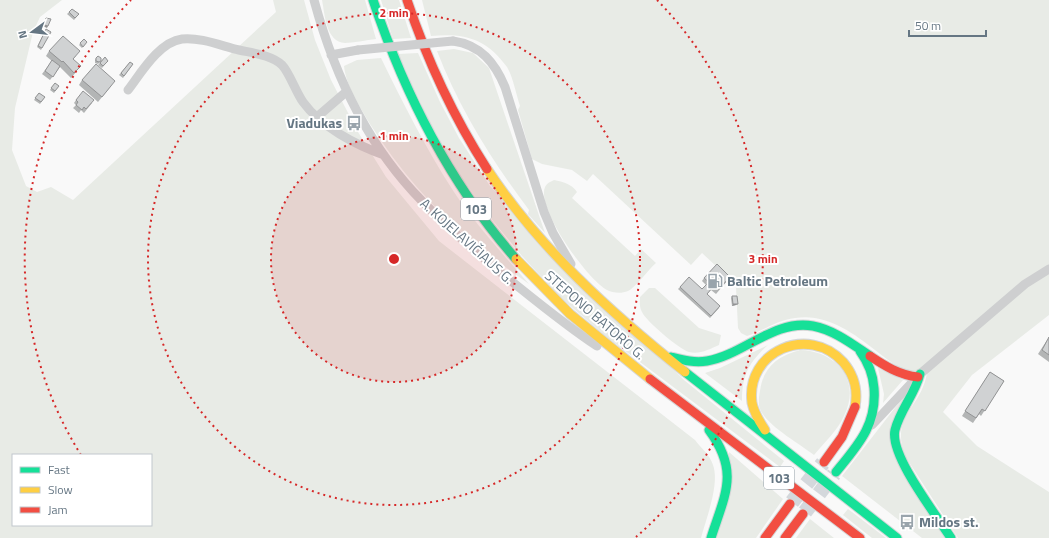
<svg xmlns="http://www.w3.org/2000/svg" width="1049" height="538" font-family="'Titillium Web',sans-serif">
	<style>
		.green { fill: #e8ebe6; fill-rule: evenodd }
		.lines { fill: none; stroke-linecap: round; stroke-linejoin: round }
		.primary-tunnel { stroke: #d4d8dc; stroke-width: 15; stroke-dasharray: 15 8; stroke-linecap: butt }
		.fast-casing { stroke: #d5d6d7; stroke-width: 11 }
		.slow-casing { stroke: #d5d6d7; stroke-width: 11 }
		.jam-casing { stroke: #d5d6d7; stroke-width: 11 }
		.street { stroke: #cecfd0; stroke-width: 9 }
		.fast { stroke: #16e098; stroke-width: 9 }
		.slow { stroke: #ffcf43; stroke-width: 9 }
		.jam { stroke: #f24e42; stroke-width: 9 }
		.street-bridge { stroke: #cecfd0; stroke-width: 9 }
		.wall { fill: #b3b5b5 }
		.shaded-wall { fill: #929394 }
		.building { fill: #d0d2d3; stroke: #929394 }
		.ring { fill: none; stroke: #d62828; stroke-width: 2; stroke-dasharray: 2 4 }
		.labels { text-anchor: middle; stroke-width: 4; stroke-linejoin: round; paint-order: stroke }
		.shield { fill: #fff; stroke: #939fa8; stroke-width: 1 }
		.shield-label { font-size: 13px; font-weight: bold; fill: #657683 }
		.poi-label { font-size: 14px; font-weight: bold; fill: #657683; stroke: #fff; text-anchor: start }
		.street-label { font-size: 14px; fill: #657683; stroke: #fff }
		.centre { fill: #d62828; stroke: #fff; stroke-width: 2 }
		.ring-label { font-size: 12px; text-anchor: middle; font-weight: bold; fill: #d62828; stroke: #fff; stroke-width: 4; stroke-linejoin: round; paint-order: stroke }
	</style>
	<rect width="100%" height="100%" fill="#f9f9f9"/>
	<path class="green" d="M0,0H62L40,17L33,32L15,108L12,150L26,186L37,192L51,187L73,200L276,12L273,0H304L315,40L331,80L358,132L386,177L439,241L695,440C701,448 710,455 713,465C720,484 706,519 701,538H0ZM13,455H151V525H13Z
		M322,0H365L376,39C367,40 352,43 345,43C326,42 325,15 322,0Z
		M381,0H399L411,38L393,39Z
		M422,0H1049V315L972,375L943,412L977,446L1049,492V538H958L905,456C890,415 921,409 927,373C922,372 915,373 909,371C896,367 885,358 875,350C852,332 826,313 795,318C777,320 763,331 747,336L741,333L738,328L736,288L731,280L702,253L691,265L593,174L587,181L572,170L542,164L532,159L518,110L520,106C516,94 513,77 507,67C486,38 464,33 431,36Z
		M454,49L473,53L489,68L545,233L528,214L529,210C492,161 459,108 437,51Z
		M418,53L440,102L459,138L490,186L684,380L784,461L780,467L608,338L561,298L522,256L488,215L459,174L434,132L398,54Z
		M381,58C403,103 426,149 454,192C476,225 503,254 529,284C510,270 490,257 473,242C432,208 398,168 370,124C360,107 346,86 344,66L357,60Z
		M554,180C563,182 572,184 577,192L572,198L635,256L641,249L656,263C649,269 635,288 628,291C621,294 613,293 607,290C588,280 536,209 545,187C547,183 550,182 554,180Z
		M649,288H655L699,328L721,335L719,345C710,349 699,355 689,352C679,349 646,321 642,312C639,307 640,302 640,297Z
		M768,345C749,362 742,375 742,401L705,373L720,368Z
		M800,350C836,351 862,380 844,416C838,430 824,443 814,455C800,444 766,425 760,409C758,404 759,396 760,391C763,368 777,356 800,350Z
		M878,368L903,380L883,403L884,394Z
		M908,391L891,430L948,538H922L842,476Z
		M729,452L783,499L756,538H715Z
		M848,509L886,538H872L843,515Z
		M810,519L834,538H796Z"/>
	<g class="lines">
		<path class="primary-tunnel" d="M792,502L823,463
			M805,512L834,474"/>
		<defs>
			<path id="fast" d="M373,0C405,95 450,184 516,259
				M671,357C683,360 694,363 707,361C743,355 774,319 813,326C834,330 852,344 870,356
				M685,372L897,538
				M920,374C915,394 900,410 895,430C889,455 937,516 951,538
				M709,430C740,472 725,494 711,538
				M836,472C858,445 877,425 874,388C873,374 868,362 860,351"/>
			<path id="slow" d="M487,169C539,248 611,313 685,372
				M516,259L570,314L650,379
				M765,430C759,421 754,413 752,403C745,351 809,324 843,362C855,376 858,390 855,407"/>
			<path id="jam" d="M407,0C427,60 453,116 487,169
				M870,356C885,366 899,375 918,377
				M650,379L860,538
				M824,462L842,437L855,407
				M765,538L790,504
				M785,538L803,514"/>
		</defs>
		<use href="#fast" class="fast-casing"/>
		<use href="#slow" class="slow-casing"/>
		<use href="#jam" class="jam-casing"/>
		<path class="street" d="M314,0C334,74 367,145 422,201C448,228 476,252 505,276C535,300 565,325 597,346
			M453,41C481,45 495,63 505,87L544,212L553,233L571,264
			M331,55L358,50
			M128,90C141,73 159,42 182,39C200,37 222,46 239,50C252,53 272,55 282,65C289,72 296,92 303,102C321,127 356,145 384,155
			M317,117L346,92
			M872,425L920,374L1025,284L1049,269"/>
		<use href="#fast" class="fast"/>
		<use href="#slow" class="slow"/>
		<use href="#jam" class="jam"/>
		<path class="street-bridge" d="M358,50L453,41"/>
	</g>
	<path class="wall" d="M72,9L79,14L74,20L67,14Z
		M45,31L42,48L41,50L37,47Z
		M84,39L87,42L82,48L79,45Z
		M49,51L76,56L73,59L77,71L71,78L60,67L50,80L42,74L52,61L46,56Z
		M105,57L108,61L102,68L98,65Z
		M96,58L100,62L98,64L95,63V60Z
		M130,62L133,64L123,78L119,75Z
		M82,80L111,86L98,102L79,85Z
		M55,83L59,86L54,93L50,90Z
		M39,93L45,97L40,104L34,100Z
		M76,100L92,103L84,113L81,110L79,113L73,108L76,105L74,103Z
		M704,278L728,280L716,294L711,290L707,294L719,308L710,318L678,289L680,287L702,289L706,285L702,281Z
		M732,296L736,305L732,306L731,298Z
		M1049,337V362L1038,354Z
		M990,372L1004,381L981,416L979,414L973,423L962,416Z"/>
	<path class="shaded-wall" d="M44,25L48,26L47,28L43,26Z
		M733,304H738L736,305L732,306Z"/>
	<path class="building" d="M72,9L79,14L75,18L69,12Z
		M46,18L51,19L48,26L44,25Z
		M46,29L51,32L42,48L38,46Z
		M63,36L80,51L73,59L81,66L74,73L63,61L62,62L49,51Z
		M84,39L87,42L83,47L80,43Z
		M98,56L101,58V61L99,62L96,61V58Z
		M105,57L108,61L103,66L100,63Z
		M52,60L60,66L53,77L45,71Z
		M130,62L133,64L124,76L121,73Z
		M96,64L115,81L102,97L82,80Z
		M55,83L59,86L55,91L51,88Z
		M83,91L94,100L86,109L84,107L82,110L76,105L78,102L76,100Z
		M39,93L45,97L41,102L35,98Z
		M717,264L730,277L718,290L704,278Z
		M689,277L702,289L708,283L712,288L707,294L720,306L711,316L680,287Z
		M732,296H737L738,304H733Z
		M1049,337V355L1042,350Z
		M990,372L1004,381L985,411L982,409L976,418L965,411Z"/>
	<circle cx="394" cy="259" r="123" fill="#d62828" fill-opacity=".12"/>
	<g class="ring">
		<circle cx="394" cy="259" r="123"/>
		<circle cx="394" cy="259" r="246"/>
		<path d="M81 455A369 369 0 0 1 131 0M657 0A369 369 0 0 1 636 537"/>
	</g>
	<defs>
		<symbol id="bus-bare" viewBox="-9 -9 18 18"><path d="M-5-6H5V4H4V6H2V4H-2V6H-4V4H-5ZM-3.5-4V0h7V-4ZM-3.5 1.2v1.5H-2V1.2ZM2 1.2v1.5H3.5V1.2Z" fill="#99a4ac" stroke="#fff" stroke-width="2.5" paint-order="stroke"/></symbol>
		<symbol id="fuel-bare" viewBox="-9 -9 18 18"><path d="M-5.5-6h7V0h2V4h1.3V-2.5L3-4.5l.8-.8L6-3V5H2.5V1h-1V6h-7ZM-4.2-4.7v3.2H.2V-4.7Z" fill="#99a4ac" stroke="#fff" stroke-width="2.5" paint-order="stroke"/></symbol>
	</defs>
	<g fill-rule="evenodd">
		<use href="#bus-bare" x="343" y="112" width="22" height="22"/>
		<use href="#fuel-bare" x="704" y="270" width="22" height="22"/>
		<use href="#bus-bare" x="896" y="511" width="22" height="22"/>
	</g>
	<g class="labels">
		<g class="shield">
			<rect x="461" y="198" width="30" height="22" rx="3"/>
			<rect x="764" y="467" width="30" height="22" rx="3"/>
		</g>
		<g class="shield-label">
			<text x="476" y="214">103</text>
			<text x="779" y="483">103</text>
		</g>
		<g class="poi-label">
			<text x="342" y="128" text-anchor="end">Viadukas</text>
			<text x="727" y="286">Baltic Petroleum</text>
			<text x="919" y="527">Mildos st.</text>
		</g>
		<g class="street-label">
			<text transform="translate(467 241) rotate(42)" y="5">A. KOJELAVIČIAUS G.</text>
			<text transform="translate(595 315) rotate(41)" y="5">STEPONO BATORO G.</text>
		</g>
	</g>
	<circle cx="394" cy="259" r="6" class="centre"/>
	<g class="ring-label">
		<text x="394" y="17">2 min</text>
		<text x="394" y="140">1 min</text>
		<text x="763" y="263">3 min</text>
	</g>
	<rect x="12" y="454" width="140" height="72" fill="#ffffff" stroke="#c1c8cd"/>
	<rect x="20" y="467" width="20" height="6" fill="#16e098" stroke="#c1c8cd"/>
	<text x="48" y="474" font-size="12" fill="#657683">Fast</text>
	<rect x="20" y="487" width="20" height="6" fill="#ffcf43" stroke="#c1c8cd"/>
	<text x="48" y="494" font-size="12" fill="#657683">Slow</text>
	<rect x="20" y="507" width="20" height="6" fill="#f24e42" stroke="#c1c8cd"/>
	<text x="48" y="514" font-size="12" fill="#657683">Jam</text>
	<g transform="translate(32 32) rotate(255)" stroke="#ffffff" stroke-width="3" paint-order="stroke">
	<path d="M0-3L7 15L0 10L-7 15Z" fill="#657683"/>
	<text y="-6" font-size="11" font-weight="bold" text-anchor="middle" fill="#657683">N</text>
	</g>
	<path d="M909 30v6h77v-6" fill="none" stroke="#657683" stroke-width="2"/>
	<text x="915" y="30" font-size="12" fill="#657683" stroke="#ffffff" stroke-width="3" paint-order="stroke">50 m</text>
</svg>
